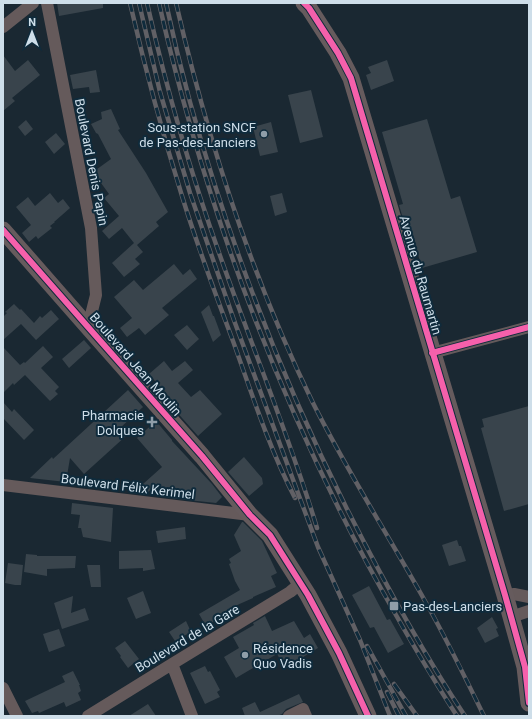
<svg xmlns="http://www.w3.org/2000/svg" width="532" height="719" font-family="Roboto,sans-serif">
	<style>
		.building { fill: #39444c }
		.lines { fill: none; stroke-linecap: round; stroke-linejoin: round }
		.street { stroke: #655a5b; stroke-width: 12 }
		.secondary { stroke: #665b5d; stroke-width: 17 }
		.rail-casing { stroke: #616065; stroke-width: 4.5 }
		.rail { stroke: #0f2b3c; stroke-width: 3; stroke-dasharray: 9; stroke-linecap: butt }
		.cycleway-casing { stroke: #0f2b3c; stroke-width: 8 }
		.cycleway { stroke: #f560ab; stroke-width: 6 }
		.poi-dot { fill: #8f9ea9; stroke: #0f2b3c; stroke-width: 1.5 }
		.labels { text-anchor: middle; stroke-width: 4; stroke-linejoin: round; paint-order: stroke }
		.poi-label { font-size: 13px; fill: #cedee9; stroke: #0f2b3c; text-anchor: end }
		.street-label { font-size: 13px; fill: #cedee9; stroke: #0f2b3c }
	</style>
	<rect width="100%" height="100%" fill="#1a2832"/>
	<path class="building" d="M57,3H103V8L59,16Z
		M3,55L15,71L28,60L40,75L12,98L15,101L3,111Z
		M387,60L394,81L371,90L366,75L371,73L368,67Z
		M96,70L100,92L90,93L89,87L73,89L70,75Z
		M311,90L323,137L300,143L288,95Z
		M111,109L120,129L118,130L146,173L168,212L156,222L159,226L137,245L143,252L135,259L140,264L124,277L112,263L134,243L122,228L109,239L102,231L119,216L104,198L109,194L93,172L111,159L98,134L96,133L91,124L102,119L101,112Z
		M427,119L451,199L460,196L477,252L422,268L414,241L410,242L399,205L403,204L382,132Z
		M26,120L33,129L25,136L18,127Z
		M271,122L278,152L260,156L253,127Z
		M56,133L65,144L54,154L45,142Z
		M50,193L58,203L63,199L70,208L54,222H55L50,226L52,228L38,239L36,236L29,242L22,233L31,225L16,207L28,197L35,206Z
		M282,193L287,212L275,216L270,196Z
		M174,264L183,275L190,269L197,279L162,308L169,315L145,335L139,328L127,337L120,328L132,318L114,297L134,280L143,290Z
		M14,304L20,310L21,309L34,323L40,316L42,318L51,310L59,319L36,340L21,324L3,340V317L7,313L5,312Z
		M209,305L213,316H214L221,335L213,342L201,312Z
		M187,325L199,339L187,350L174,335Z
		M84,340L91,348L69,368L62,359Z
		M43,346L53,357L41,368L59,387L55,391L58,394L50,401L25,375L14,385L13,383L3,393V347L20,365L24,362L25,363Z
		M164,361L172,371L185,361L193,370L178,383L191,397L200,390L222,414L198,436L175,410L178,408L149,374Z
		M128,390L143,407L120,428L127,435L84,474L70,458L66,482L30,478L52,457L53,459Z
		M3,402L12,412L14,409L34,430L24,440L3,418Z
		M529,406V504L504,511L481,428L484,427L482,419Z
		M156,421L172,440V441L212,484L222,497L216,503L169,498L156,485L145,495L133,493L162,467L137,438Z
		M244,457L262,478L263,484L249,496L228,472Z
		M72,503L113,508L111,542L83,537L81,528H78L80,515L71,514Z
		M242,522H243L262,541L277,573L271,576L276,587L253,597V598L235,606L236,608L206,626L199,614L240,590L235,581L229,564L231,563L229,559L241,551L234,535Z
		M185,527L186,539L158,543L156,531Z
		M457,540L459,546H461L466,561L449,566L442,545Z
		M151,550L155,569L143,571V568L119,569V551Z
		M26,554L37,555V556H76L75,568L47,569V576L24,572Z
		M8,563L23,565L21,585H15L5,583Z
		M87,565H100L101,587H91Z
		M369,586L387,620L390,619L404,644L388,653L374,627L370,628L352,595Z
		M143,591L151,613L136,619L127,598Z
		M73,596L71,613L85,608L89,620L62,629L54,603Z
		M265,616L272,631L294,621L304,638L310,634L318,648L300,659L301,662L292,668L291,665L285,668L277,654L236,678L224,657L239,648L233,637L254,625L253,623Z
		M492,617L498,628L496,629L499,636L485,643L477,628Z
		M186,621L191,632L175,641L169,632Z
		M59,629L65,646L49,652L43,634Z
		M125,641L139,659L128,668L120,657L121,656L115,648Z
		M205,666L208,672L210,671L220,690L217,692L220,697L205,704L190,673Z
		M73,671L80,685H79L81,691L78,693L81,700L66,707L64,702L39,713L38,711L32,713L25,701L65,682L62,676Z
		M299,694L303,702L286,709L282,714L277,716H245L242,708L255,702L260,712Z
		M148,704L156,716H129Z"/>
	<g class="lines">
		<path class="street" d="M47,3L91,228L96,295L88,327
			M3,27L33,3
			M432,353L529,327
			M3,485L250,515
			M505,595L514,594L529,597
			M511,617L529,611
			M172,664L192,716
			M3,688L17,716
			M88,716L172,664L290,592L301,583
			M289,716L303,709L306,716"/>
		<path class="secondary" d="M304,3L309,8L338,53L351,78L505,595L525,667L529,703
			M3,230L88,327L202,456L250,515L270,535L308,595L323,623L339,653L368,716"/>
		<defs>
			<path id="rail" d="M130,3C145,68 162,132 182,196C197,245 215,293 233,341C252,394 269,448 295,498
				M139,3L160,92L190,193L235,323L318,547L360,640L390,716
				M147,3C167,91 192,178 223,264C254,352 290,438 317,528
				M159,3C203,198 273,388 368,565C396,616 425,667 457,716
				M166,3C173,36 181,69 190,102C229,242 282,379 347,509C383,580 421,650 465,716
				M176,3C208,141 251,276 313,403C347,471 388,535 425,601C446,638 465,677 484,716
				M367,646L406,716
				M394,684L417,716
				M387,692L399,716"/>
		</defs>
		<use href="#rail" class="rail-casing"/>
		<use href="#rail" class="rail"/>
		<defs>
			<path id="cycleway" d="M304,3L309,8L338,53L351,78L505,595L525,667L529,703
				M3,230L88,327L202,456L250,515L270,535L308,595L323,623L339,653L368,716
				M432,353L529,327"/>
		</defs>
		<use href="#cycleway" class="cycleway-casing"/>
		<use href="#cycleway" class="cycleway"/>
	</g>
	<g class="poi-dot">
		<circle cx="264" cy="134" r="4"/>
		<path d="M150 416h4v4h4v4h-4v4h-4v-4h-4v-4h4z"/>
		<rect x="389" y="601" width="10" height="10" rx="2"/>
		<circle cx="245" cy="655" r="4"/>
	</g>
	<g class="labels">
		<g class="poi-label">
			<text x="256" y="132">Sous-station SNCF<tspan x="256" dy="15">de Pas-des-Lanciers</tspan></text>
			<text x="144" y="420">Pharmacie<tspan x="144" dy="15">Dolques</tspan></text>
			<text x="403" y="611" text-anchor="start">Pas-des-Lanciers</text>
			<text x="253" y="653" text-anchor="start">Résidence<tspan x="253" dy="15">Quo Vadis</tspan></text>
		</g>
		<g class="street-label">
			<text transform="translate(92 162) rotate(79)" y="5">Boulevard Denis Papin</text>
			<text transform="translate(421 275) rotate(74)" y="5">Avenue du Raumartin</text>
			<text transform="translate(136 364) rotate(49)" y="5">Boulevard Jean Moulin</text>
			<text transform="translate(128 486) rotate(7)" y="5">Boulevard Félix Kerimel</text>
			<text transform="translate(187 638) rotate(-31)" y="5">Boulevard de la Gare</text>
		</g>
	</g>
	<rect width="532" height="719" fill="none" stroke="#cedee9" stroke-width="8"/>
	<g transform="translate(32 32)" stroke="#0f2b3c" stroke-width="3" paint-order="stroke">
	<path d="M0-3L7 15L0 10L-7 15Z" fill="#cedee9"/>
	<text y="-6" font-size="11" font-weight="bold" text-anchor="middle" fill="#cedee9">N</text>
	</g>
</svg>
